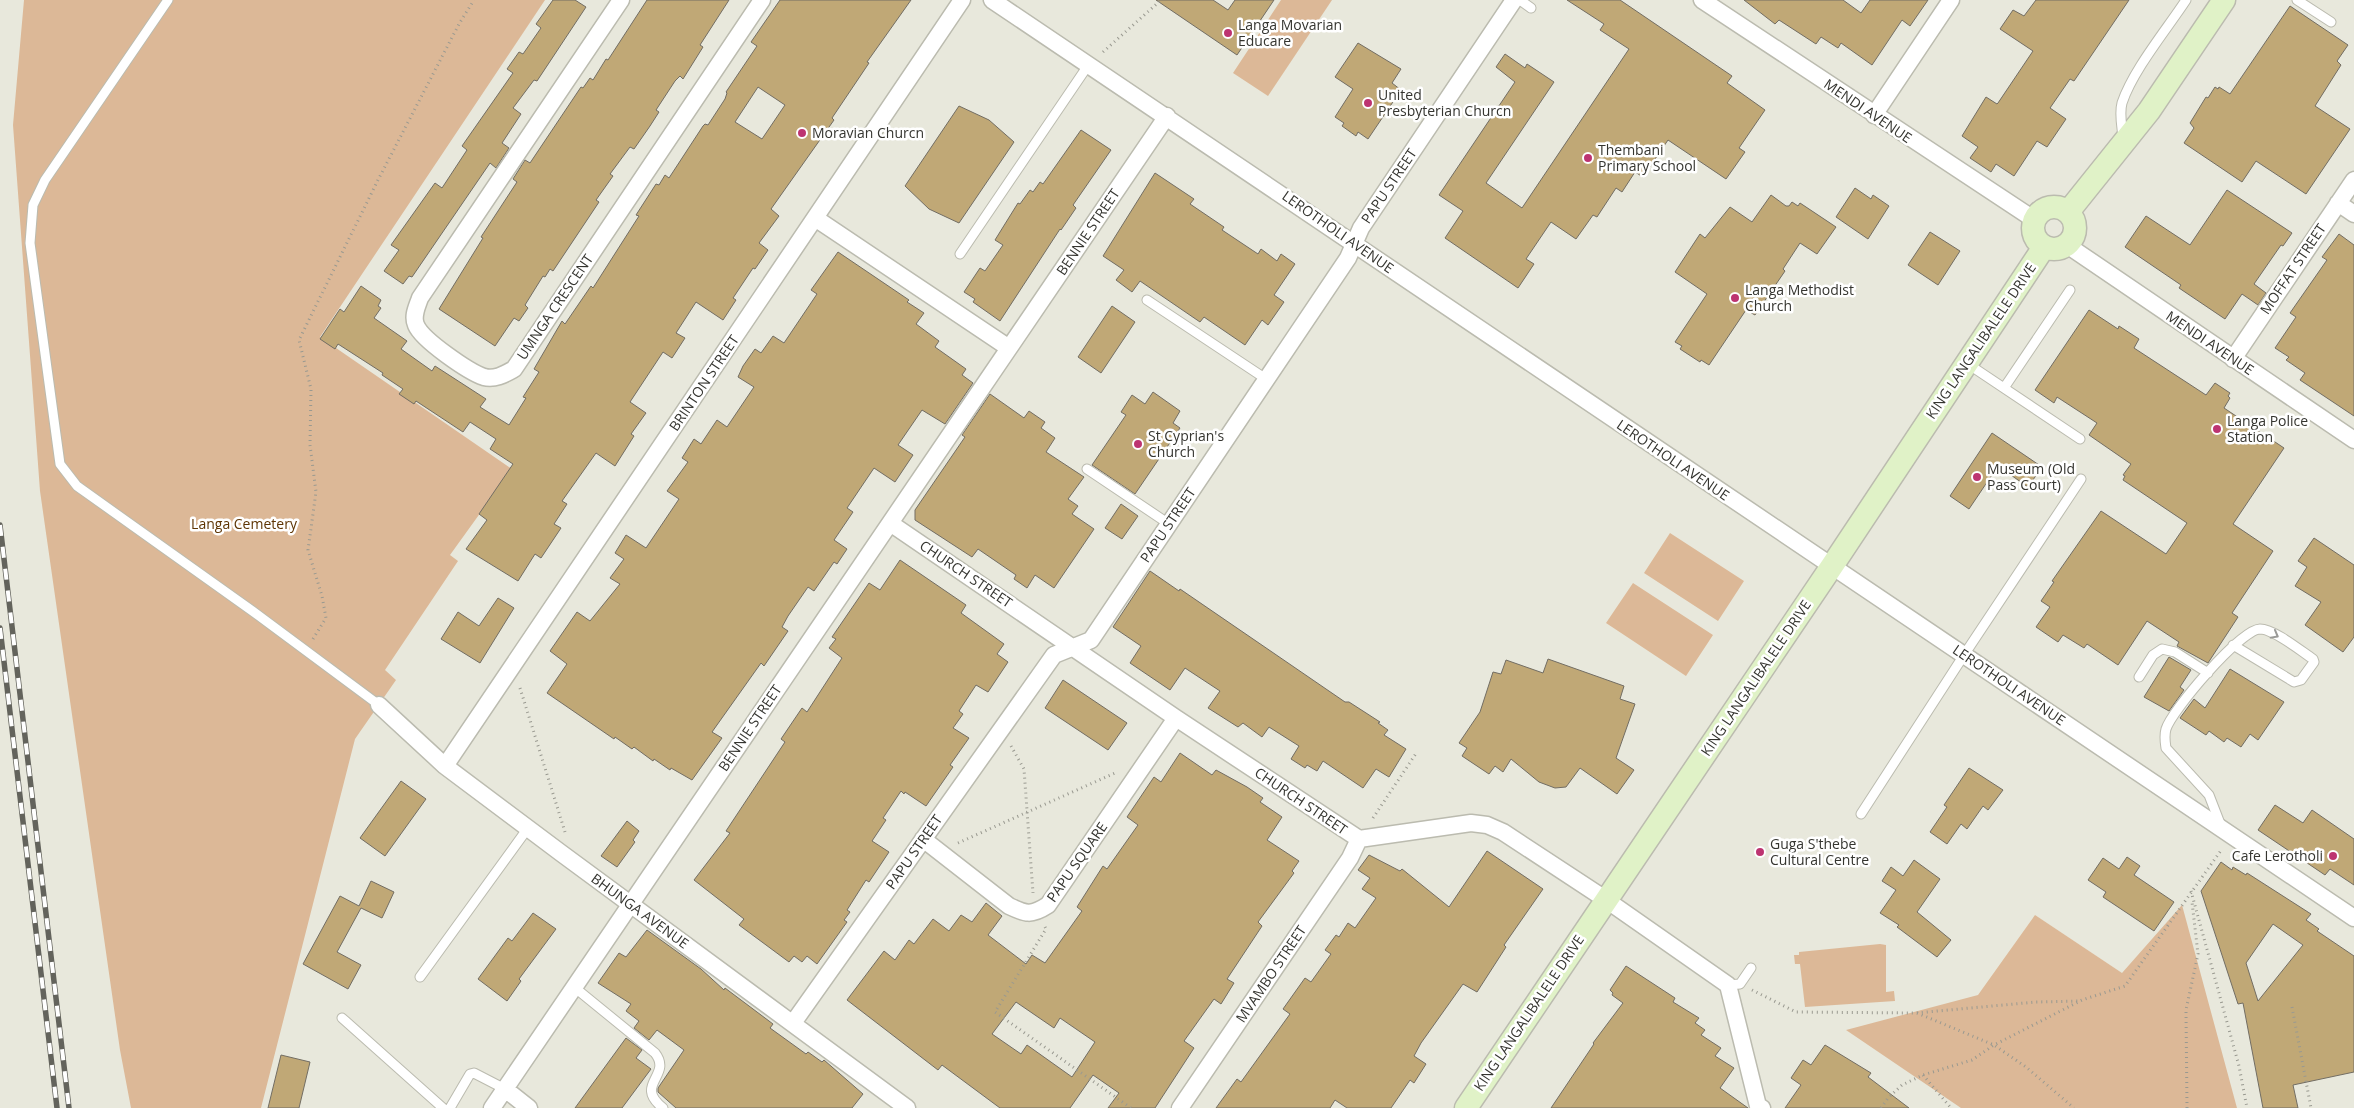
<svg xmlns="http://www.w3.org/2000/svg" width="2354" height="1108" font-family="'Open Sans',sans-serif">
	<style>
		.green { fill: #dcb897 }
		.building { fill: #c0a876; stroke: #726d63; fill-rule: evenodd }
		.lines { fill: none; stroke-linecap: round; stroke-linejoin: round }
		.lane-casing { stroke: #bbbbaf; stroke-width: 11 }
		.street-casing { stroke: #bbbbaf; stroke-width: 19 }
		.secondary-casing { stroke: #bbbbaf; stroke-width: 25 }
		.path { stroke: #999990; stroke-width: 3; stroke-dasharray: 1 4; stroke-linecap: butt }
		.lane { stroke: #fff; stroke-width: 9 }
		.street { stroke: #fff; stroke-width: 16 }
		.secondary { stroke: #e0f2c7; stroke-width: 22 }
		.rail-casing { stroke: #63635c; stroke-width: 5.5 }
		.rail { stroke: #fff; stroke-width: 4; stroke-dasharray: 11; stroke-linecap: butt }
		.oneway { stroke: #9a9a98 }
		.poi-dot { fill: #bd3471; stroke: #fff; stroke-width: 2 }
		.labels { text-anchor: middle; stroke-width: 5; stroke-linejoin: round; paint-order: stroke }
		.poi-label { font-size: 14px; fill: #353530; stroke: #fff; text-anchor: start }
		.street-label { font-size: 14px; fill: #353530; stroke: #fff }
		.park-label { font-size: 14px; fill: #5e3504; stroke: #fff }
	</style>
	<rect width="100%" height="100%" fill="#e8e8dc"/>
	<path class="green" d="M24,0H545L320,337L512,469L450,555L458,561L385,670L396,680L355,739L261,1108H131L120,1050L40,491L13,125Z
		M1281,0H1332L1268,96L1233,73Z
		M1670,533L1744,581L1718,621L1644,573Z
		M1633,583L1713,635L1686,676L1606,623Z
		M2182,905L2237,1108H1961L1846,1030L1978,995L2035,915L2122,973Z
		M1880,944L1886,945V992L1894,991L1895,1001L1805,1007L1800,964H1795L1794,955H1799V952Z"/>
	<path class="building" d="M553,0H575L586,7L537,81L534,80L513,108L521,114L502,143L509,148L496,168L490,163L412,277L409,276L403,284L384,271L399,250L391,245L435,183L442,188L467,150L462,146L513,73L507,69L519,52L523,54L541,28L536,24Z
		M647,0H729L700,45L703,47L683,79L680,76L675,81L656,110L659,112L650,126L634,149L630,147L610,174L613,176L596,200L599,202L553,271L550,269L545,277L543,276L525,305L528,308L519,321L514,318L495,346L439,309L483,238L481,237L517,182L513,179L525,160L530,163L581,87L583,88L590,78L593,80L606,59L608,60Z
		M780,0H911L867,62L869,63L832,118L834,120L771,209L779,216L759,243L768,250L755,269L753,268L733,298L736,300L723,320L696,302L676,333L685,338L672,358L663,352L630,402L646,413L631,434L634,436L615,466L596,453L562,501L567,504L554,524L561,528L541,558L535,554L518,581L466,549L487,520L479,514L513,464L490,449L496,439L470,422L463,432L416,401L414,404L399,394L403,389L382,375L383,373L338,344L335,349L320,339L340,309L344,312L361,286L381,300L378,306L381,308L374,318L407,341L401,349L432,371L435,366L486,399L480,407L509,425L526,398L523,397L539,372L534,369L562,321L565,324L591,286L593,288L639,216L636,215L656,184L659,185L665,175L669,178L703,126L705,124L708,125L725,99L727,93L726,92L757,46L751,42ZM758,87L785,105L762,139L735,122Z
		M1156,0H1213L1228,10L1235,0H1274L1237,55Z
		M1567,0H1620L1732,76L1727,83L1765,110L1739,148L1745,152L1726,179L1668,140L1643,177L1635,172L1622,192L1616,188L1597,217L1593,215L1576,239L1551,222L1526,259L1534,264L1518,288L1445,238L1463,211L1439,195L1515,82L1496,67L1505,54L1525,68L1527,64L1554,82L1486,183L1522,208L1629,49L1600,30L1604,24Z
		M1744,0H1843L1861,13L1870,0H1928L1910,26L1902,20L1872,65L1841,43L1838,48L1821,37L1816,44L1779,20L1775,24Z
		M2036,0H2129L2074,81L2070,79L2050,108L2066,119L2047,147L2037,141L2014,176L1996,164L1991,172L1970,158L1978,147L1962,136L1986,97L1997,104L1998,103L2033,51L2000,29L2013,10L2024,16Z
		M2290,6L2348,45L2337,61L2341,65L2315,106L2350,129L2306,194L2256,161L2242,182L2184,143L2194,128L2190,123L2206,97L2208,98L2215,87L2218,89L2219,87L2230,94Z
		M1358,43L1401,69L1392,83L1401,90L1368,139L1358,132L1356,136L1342,126L1344,123L1335,117L1353,89L1335,77Z
		M959,106L989,120L1014,142L959,223L929,209L905,186Z
		M1081,130L1111,150L1073,205L1076,208L1061,230L1060,229L1000,321L973,302L975,299L964,292L980,268L985,271L1003,245L995,240L1018,203L1020,204L1030,190L1033,192L1040,182L1043,184Z
		M1155,173L1194,199L1190,204L1224,227L1222,230L1258,254L1261,249L1277,261L1281,254L1295,264L1274,295L1284,302L1268,325L1262,320L1245,345L1204,317L1200,322L1140,281L1132,292L1116,280L1124,270L1103,256Z
		M1855,188L1871,199L1873,195L1889,206L1868,239L1836,217Z
		M2227,190L2292,233L2283,246L2281,245L2254,284L2266,293L2258,305L2242,294L2225,319L2179,288L2181,285L2125,247L2146,216L2190,245Z
		M1771,195L1786,206H1789L1792,202L1798,206L1800,203L1836,227L1817,254L1800,243L1783,269L1785,271L1755,315L1746,310L1709,365L1701,360L1700,362L1680,349L1682,346L1675,342L1707,294L1675,272L1700,234L1705,238L1730,207L1752,222Z
		M1930,232L1960,251L1938,285L1908,265Z
		M2339,234L2354,245V416L2300,380L2305,373L2286,360L2289,357L2275,348L2296,317L2290,313L2327,260L2322,257Z
		M838,252L909,300L907,302L924,313L916,324L939,341L935,347L966,369L962,375L973,383L945,424L922,410L898,445L913,455L895,482L874,468L847,508L853,512L834,540L847,549L837,564L834,562L814,591L808,587L788,616L782,627L788,631L764,666L761,663L712,732L722,738L692,780L671,768L670,770L654,759L653,761L634,747L632,749L615,737L614,739L547,693L567,664L550,651L577,612L590,621L620,584L610,578L624,559L615,553L626,535L646,548L679,499L667,491L688,462L682,458L694,439L701,444L717,420L727,427L754,387L738,377L743,366L755,349L761,353L773,336L784,343L817,294L811,290Z
		M1112,306L1135,322L1101,373L1078,357Z
		M2089,310L2118,329L2119,326L2139,339L2134,348L2206,395L2215,383L2230,393L2228,396L2230,398L2224,408L2284,448L2233,524L2273,551L2232,613L2238,617L2208,663L2177,646L2179,642L2147,621L2118,665L2087,644L2084,648L2063,635L2058,642L2036,627L2050,607L2041,601L2054,582L2052,581L2101,511L2166,554L2187,523L2123,480L2125,476L2123,475L2131,464L2089,435L2097,423L2057,397L2054,403L2035,390Z
		M1153,392L1180,411L1173,423L1180,428L1135,494L1092,465L1126,415L1121,412L1132,395L1145,404Z
		M990,394L1024,418L1029,411L1045,422L1041,428L1055,438L1046,452L1084,477L1068,499L1078,506L1072,514L1094,529L1054,588L1035,575L1027,588L1014,579L1016,575L978,549L972,557L915,520V510L965,437L962,435Z
		M1992,433L2042,467L2028,487L1998,466L1969,509L1950,496Z
		M1121,504L1138,516L1122,539L1105,528Z
		M2314,538L2354,565V637L2343,652L2305,625L2321,602L2295,586L2307,567L2298,561Z
		M900,560L966,605L961,613L1004,644L997,654L1008,662L988,692L976,685L959,711L963,714L953,728L969,738L950,765L953,767L926,806L905,792L904,794L901,791L883,818L886,820L872,841L889,852L869,882L866,880L847,910L850,912L844,920L847,922L817,964L807,956L802,962L794,956L789,962L739,925L744,919L694,880L730,833L726,831L785,742L781,739L802,708L807,712L842,658L829,648L836,639L832,637L869,583L880,590Z
		M1150,571L1179,591L1180,589L1345,702H1349L1380,722L1378,723L1388,730L1384,735L1406,749L1389,777L1376,769L1363,788L1323,761L1317,771L1307,765L1305,768L1291,759L1299,746L1269,727L1262,737L1243,723L1238,727L1208,708L1220,691L1185,668L1170,690L1130,663L1141,646L1113,627Z
		M498,598L514,608L480,663L441,639L458,612L479,626Z
		M2169,657L2191,670L2180,687L2184,690L2169,711L2144,697Z
		M1548,659L1624,686L1620,699L1635,704L1616,758L1634,770L1617,794L1580,768L1566,787L1555,788L1539,782L1511,759L1503,772L1495,766L1489,774L1462,756L1467,748L1459,743L1480,712L1493,672L1501,674L1506,660L1543,673Z
		M2230,669L2284,702L2258,740L2250,734L2241,747L2227,738L2224,742L2209,731L2206,735L2180,718L2194,699L2205,708Z
		M1063,680L1127,723L1108,750L1045,708Z
		M1180,753L1212,775L1216,770L1247,787L1263,798L1260,802L1282,817L1267,840L1299,861L1292,871L1294,873L1258,922L1262,926L1227,979L1234,983L1221,1004L1214,999L1184,1041L1194,1048L1155,1108H1108L1119,1093L1093,1075L1070,1108H1000L942,1065L938,1070L847,1000L884,951L895,960L909,940L914,944L933,919L949,931L961,915L972,922L986,903L1002,916L988,935L1026,964L1032,955L1045,963L1082,911L1077,907L1103,866L1107,869L1138,825L1127,817L1154,777L1161,782ZM1016,1002L1054,1028L1060,1018L1095,1042L1072,1077L1027,1045L1021,1054L992,1034Z
		M1969,768L2003,790L1988,810L1983,806L1967,829L1961,824L1947,844L1930,832L1947,807L1944,805Z
		M401,781L426,799L385,856L360,838Z
		M2275,805L2303,823L2312,810L2354,839V885L2330,869L2325,875L2258,830Z
		M627,821L639,831L633,840L635,842L617,867L601,856Z
		M1487,851L1543,889L1504,945L1506,947L1477,992L1463,984L1421,1043L1414,1056L1426,1064L1414,1083L1410,1080L1391,1108H1347L1335,1100L1330,1108H1216L1237,1079L1241,1082L1290,1014L1283,1009L1305,978L1311,982L1331,954L1325,950L1336,935L1339,937L1348,923L1355,928L1376,898L1362,889L1370,878L1358,870L1369,855L1400,871L1402,869L1449,907Z
		M2127,857L2140,866L2134,875L2174,902L2154,931L2103,897L2106,892L2088,880L2103,858L2119,869Z
		M1914,860L1940,879L1917,912L1951,940L1937,957L1897,927L1899,925L1880,913L1896,890L1882,881L1891,867L1903,876Z
		M2221,862L2232,870L2233,867L2246,875L2247,873L2311,914L2306,920L2319,929L2317,931L2354,956V1072L2293,1085L2298,1108H2263L2243,1003L2238,1004L2201,891ZM2273,924L2303,945L2258,1001L2246,963Z
		M371,881L394,892L382,918L361,908L337,952L361,965L348,989L303,964L340,896L359,906Z
		M533,913L556,929L519,979L521,981L507,1001L478,979L508,938L512,941Z
		M647,930L701,969L724,990L725,988L773,1024L770,1028L806,1054L808,1052L822,1062L824,1060L863,1094L852,1108H676L658,1092V1088L684,1050L657,1030L649,1040L634,1028L639,1021L626,1011L631,1004L598,983L619,953L626,957Z
		M1626,966L1675,998L1673,1002L1699,1018L1695,1023L1705,1030L1701,1035L1721,1048L1715,1056L1734,1068L1720,1088L1748,1108H1551L1594,1044L1593,1043L1623,1003L1612,995L1613,993L1610,990Z
		M626,1038L642,1050L636,1058L651,1069L622,1108H575Z
		M1825,1045L1871,1073L1868,1077L1909,1108H1785L1801,1085L1791,1078L1803,1060L1811,1065Z
		M281,1055L310,1062L299,1108H268Z"/>
	<g class="lines">
		<defs>
			<path id="lane" d="M168,0L45,180L33,205L30,243L60,464L77,486L251,610L379,705
				M1520,0L1531,8
				M2297,0L2331,22
				M2123,137C2122,126 2119,114 2122,103C2133,70 2167,29 2186,0
				M960,254L1089,64
				M1147,300L1266,379
				M1968,364L2080,439
				M2004,388L2070,290
				M1087,469L1169,524
				M2139,677L2153,655L2162,649L2175,652L2208,673
				M1861,814L1964,655L2081,479
				M2221,826L2209,795L2166,748C2165,741 2164,736 2166,729C2172,710 2240,630 2260,629C2274,629 2301,651 2313,659L2314,662L2301,680L2294,682L2233,645
				M420,977L528,828
				M1728,985L1740,984L1751,968
				M574,987L655,1053C673,1076 633,1084 663,1108
				M342,1018L443,1108
				M450,1108L470,1074L474,1073L505,1089"/>
			<path id="street" d="M621,0L420,298C417,307 412,316 416,325C422,340 469,372 484,377C495,380 505,374 514,369L762,0
				M992,0L2354,918
				M1702,0L2035,220
				M1874,115L1951,0
				M2338,203L2354,214
				M815,218L1009,348
				M2067,245L2354,440
				M2233,359L2354,180
				M890,523L1176,718L1359,839L1471,823L1487,825L1503,832L1605,899L1728,985L1758,1106L1762,1108
				M379,705L445,766L561,853L907,1108
				M445,766L962,0
				M923,839L1009,906C1026,914 1031,916 1048,905L1176,718
				M793,1023L1054,655L1091,640L1348,258L1361,228L1514,0
				M505,1089L529,1108
				M492,1108L1167,116
				M1180,1108L1350,858L1359,839"/>
			<path id="secondary" d="M2033 228a21 21 0 1 1 42 0a21 21 0 1 1-42 0Z
				M2068,212L2149,111L2224,0
				M1466,1108L1832,566L2044,247"/>
		</defs>
		<use href="#lane" class="lane-casing"/>
		<use href="#street" class="street-casing"/>
		<use href="#secondary" class="secondary-casing"/>
		<path class="path" d="M1103,52L1161,0
			M313,639L326,618L322,596L308,550L316,492L310,445L311,389L299,340L378,180L459,24L474,0
			M520,688L565,832
			M1011,746L1024,769L1033,893
			M1373,818L1417,752
			M958,843L1115,773
			M2191,891L2239,1066L2247,1108
			M1045,927L1046,929L995,1012L1131,1108
			M1752,990L1796,1012L1916,1013L2036,1002L2080,1001
			M2292,1007L2311,1108
			M1917,1013L1994,1045L2026,1067L2074,1108
			M1923,1075L1951,1108
			M1881,1108L1888,1098L1902,1085L1923,1075L1972,1060L1994,1045L2082,1000L2125,986L2222,849
			M2187,1108L2186,1010L2198,954L2192,902"/>
		<use href="#lane" class="lane"/>
		<use href="#street" class="street"/>
		<use href="#secondary" class="secondary"/>
		<defs>
			<path id="rail" d="M0,525L69,1108
				M0,628L57,1108"/>
		</defs>
		<use href="#rail" class="rail-casing"/>
		<use href="#rail" class="rail"/>
	</g>
	<defs><path id="oneway-chevron" d="M-2-3.5L2.5 0L-2 3.5" fill="none" stroke-width="1.6" stroke-linecap="round" stroke-linejoin="round" transform="scale(1.25)"/></defs>
	<use class="oneway" href="#oneway-chevron" transform="translate(2275 635) rotate(29)"/>
	<g class="poi-dot">
		<circle cx="1228" cy="33" r="5"/>
		<circle cx="1368" cy="103" r="5"/>
		<circle cx="802" cy="133" r="5"/>
		<circle cx="1588" cy="158" r="5"/>
		<circle cx="1735" cy="298" r="5"/>
		<circle cx="2217" cy="429" r="5"/>
		<circle cx="1138" cy="444" r="5"/>
		<circle cx="1977" cy="477" r="5"/>
		<circle cx="1760" cy="852" r="5"/>
		<circle cx="2333" cy="856" r="5"/>
	</g>
	<g class="labels">
		<g class="poi-label">
			<text x="1238" y="30">Langa Movarian<tspan x="1238" dy="16">Educare</tspan></text>
			<text x="1378" y="100">United<tspan x="1378" dy="16">Presbyterian Churcn</tspan></text>
			<text x="812" y="138">Moravian Churcn</text>
			<text x="1598" y="155">Thembani<tspan x="1598" dy="16">Primary School</tspan></text>
			<text x="1745" y="295">Langa Methodist<tspan x="1745" dy="16">Church</tspan></text>
			<text x="2227" y="426">Langa Police<tspan x="2227" dy="16">Station</tspan></text>
			<text x="1148" y="441">St Cyprian's<tspan x="1148" dy="16">Church</tspan></text>
			<text x="1987" y="474">Museum (Old<tspan x="1987" dy="16">Pass Court)</tspan></text>
			<text x="1770" y="849">Guga S'thebe<tspan x="1770" dy="16">Cultural Centre</tspan></text>
			<text x="2323" y="861" text-anchor="end">Cafe Lerotholi</text>
		</g>
		<g class="street-label">
			<text transform="translate(1868 111) rotate(34)" y="5">MENDI AVENUE</text>
			<text transform="translate(1389 186) rotate(-56)" y="5">PAPU STREET</text>
			<text transform="translate(1088 232) rotate(-56)" y="5">BENNIE STREET</text>
			<text transform="translate(1338 232) rotate(35)" y="5">LEROTHOLI AVENUE</text>
			<text transform="translate(2293 269) rotate(-56)" y="5">MOFFAT STREET</text>
			<text transform="translate(555 307) rotate(-56)" y="5">UMNGA CRESCENT</text>
			<text transform="translate(1981 341) rotate(-56)" y="5">KING LANGALIBALELE DRIVE</text>
			<text transform="translate(2210 343) rotate(34)" y="5">MENDI AVENUE</text>
			<text transform="translate(704 383) rotate(-56)" y="5">BRINTON STREET</text>
			<text transform="translate(1673 460) rotate(34)" y="5">LEROTHOLI AVENUE</text>
			<text transform="translate(1168 525) rotate(-56)" y="5">PAPU STREET</text>
			<text transform="translate(966 574) rotate(34)" y="5">CHURCH STREET</text>
			<text transform="translate(1756 678) rotate(-56)" y="5">KING LANGALIBALELE DRIVE</text>
			<text transform="translate(2009 685) rotate(34)" y="5">LEROTHOLI AVENUE</text>
			<text transform="translate(750 728) rotate(-56)" y="5">BENNIE STREET</text>
			<text transform="translate(1301 801) rotate(34)" y="5">CHURCH STREET</text>
			<text transform="translate(914 852) rotate(-55)" y="5">PAPU STREET</text>
			<text transform="translate(1077 862) rotate(-55)" y="5">PAPU SQUARE</text>
			<text transform="translate(640 911) rotate(36)" y="5">BHUNGA AVENUE</text>
			<text transform="translate(1271 974) rotate(-56)" y="5">MVAMBO STREET</text>
			<text transform="translate(1529 1013) rotate(-56)" y="5">KING LANGALIBALELE DRIVE</text>
		</g>
		<g class="park-label">
			<text x="244" y="529">Langa Cemetery</text>
		</g>
	</g>
</svg>
